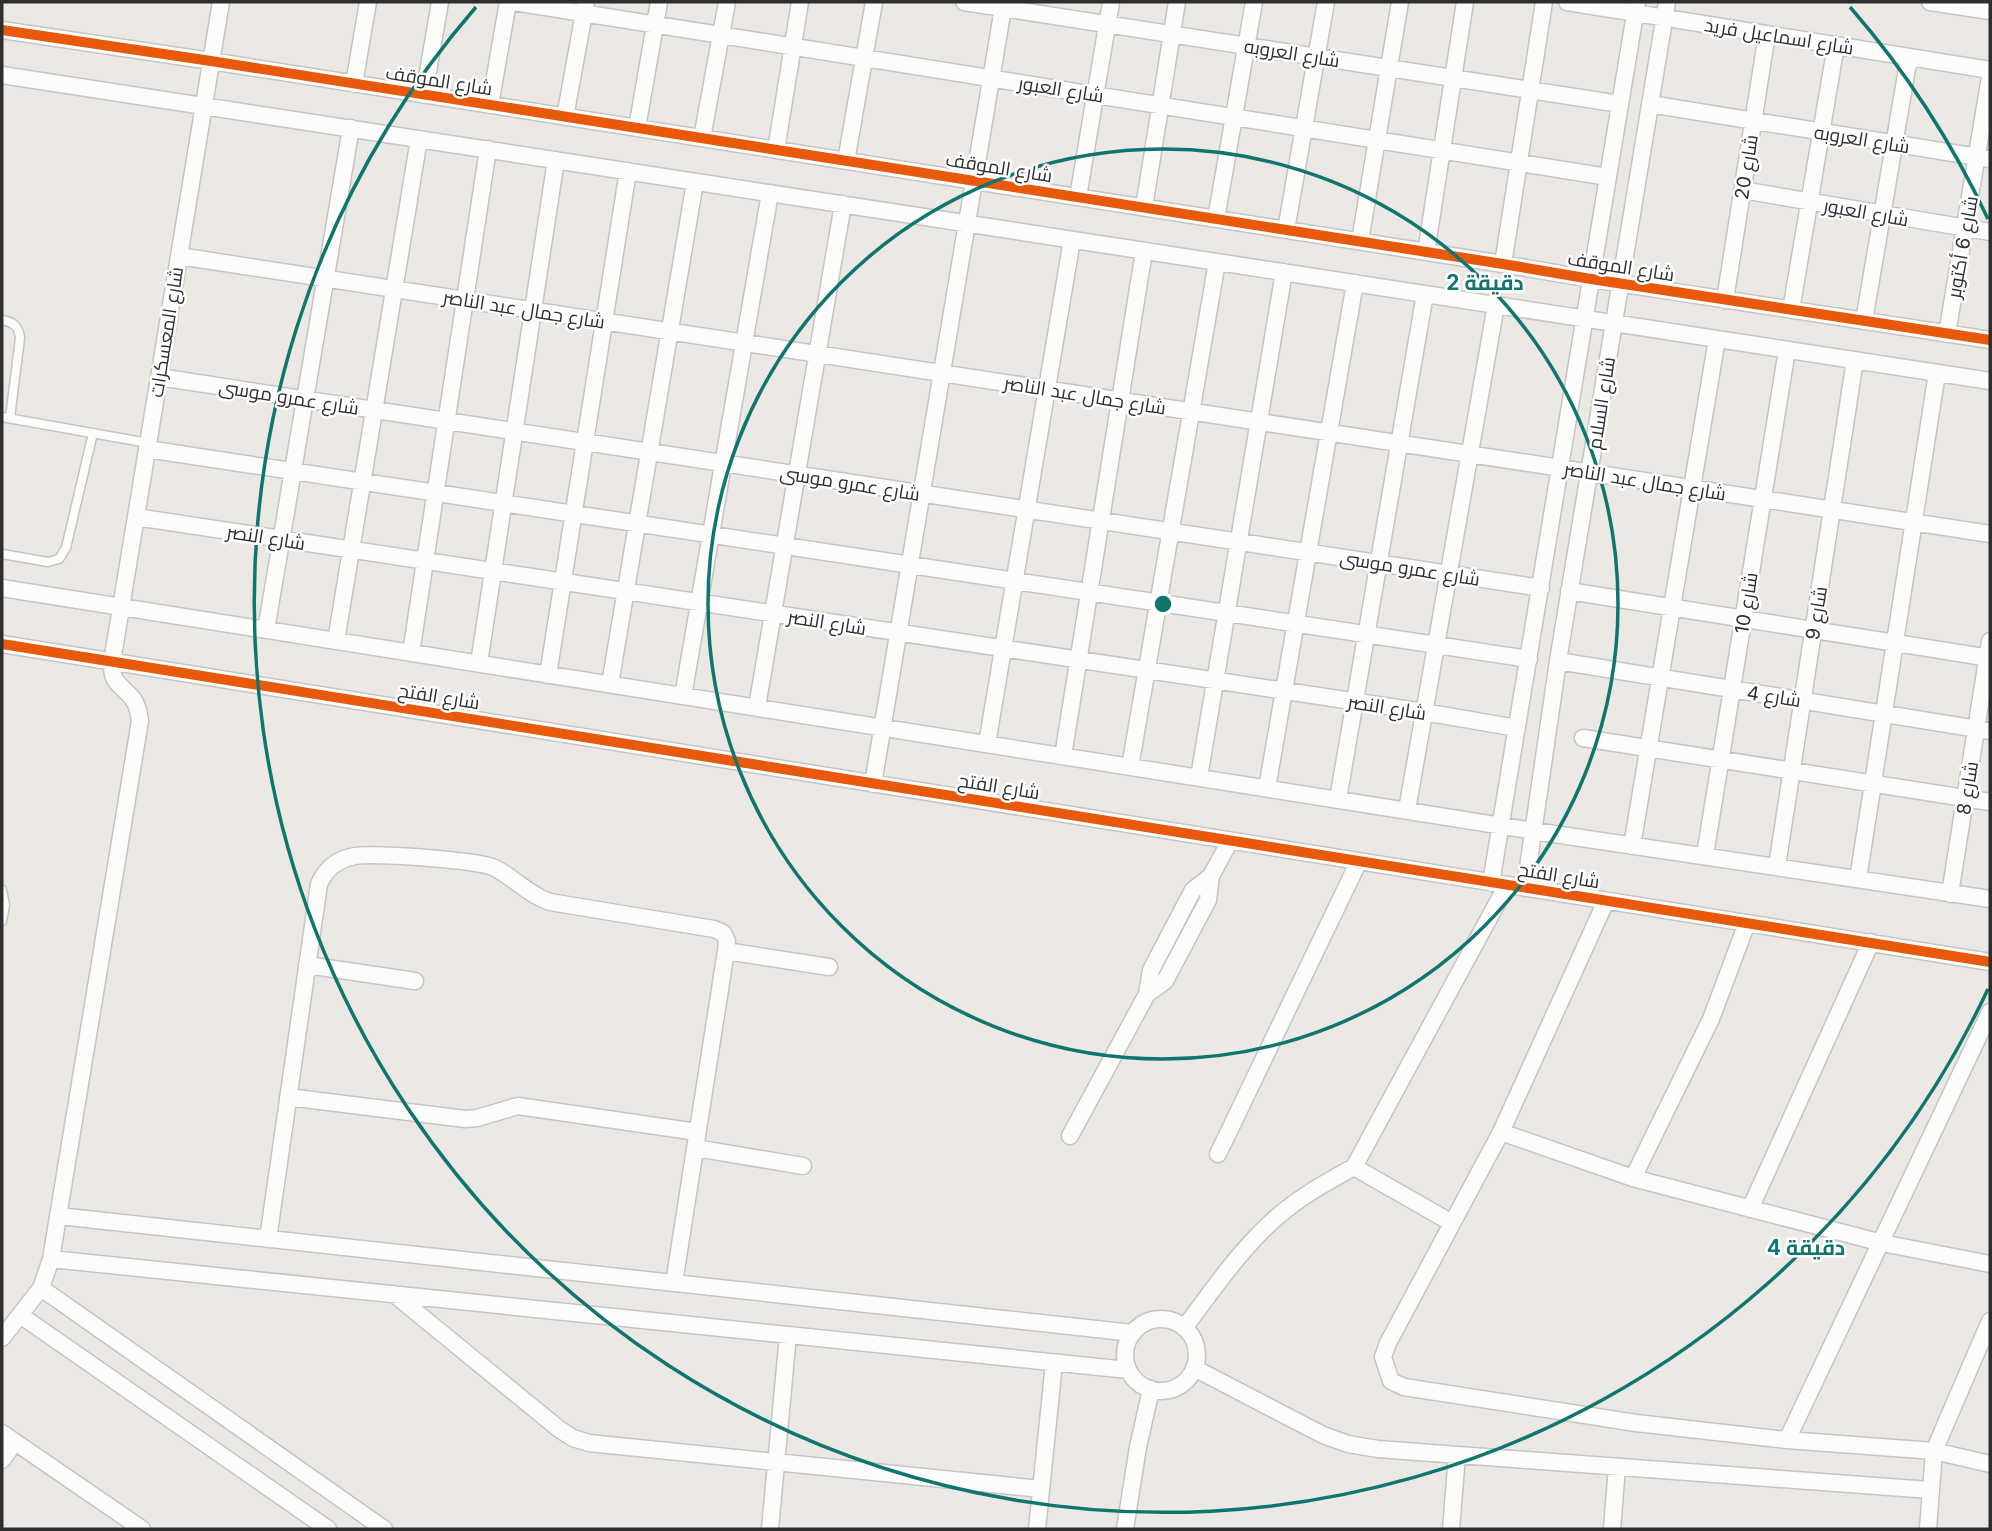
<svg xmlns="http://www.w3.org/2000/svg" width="1992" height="1531" font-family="Inter,Cairo,sans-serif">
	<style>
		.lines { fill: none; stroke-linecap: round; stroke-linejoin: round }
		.lane-casing { stroke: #c5c4c5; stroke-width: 11 }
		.street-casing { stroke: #c5c4c5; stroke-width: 19 }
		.lane { stroke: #fcfcfb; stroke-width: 8 }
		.street { stroke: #fcfcfb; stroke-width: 16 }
		.cycleway-casing { stroke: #fff; stroke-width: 15 }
		.cycleway { stroke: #e8590c; stroke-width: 10 }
		.ring { fill: none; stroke: #0f766e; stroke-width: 3.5 }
		.labels { text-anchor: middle; stroke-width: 5; stroke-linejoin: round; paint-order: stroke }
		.street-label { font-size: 19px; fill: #2e2e2e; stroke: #fff }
		.centre { fill: #0f766e; stroke: #fff; stroke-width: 3.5 }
		.ring-label { font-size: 21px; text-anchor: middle; font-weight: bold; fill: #0f766e; stroke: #fff; stroke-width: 5; stroke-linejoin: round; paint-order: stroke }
	</style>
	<rect width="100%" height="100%" fill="#ece8e4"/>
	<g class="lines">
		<defs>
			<path id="lane" d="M2,320C13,322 19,326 20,338L10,418
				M2,417L148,443
				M2,554L48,562L59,559L66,548L93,433
				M2,890L5,905L2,921"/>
			<path id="street" d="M514,2L1608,177
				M964,2L1620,104
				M1567,2L1990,70
				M1930,2L1990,11
				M2,30L211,61L1503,264L1591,279L1990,340
				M2,75L1990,381
				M354,84L368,2
				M424,95L440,2
				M1650,104L1990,159
				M490,105L508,2
				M565,117L586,2
				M637,128L659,2
				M702,138L727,2
				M776,150L800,2
				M846,161L874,2
				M1742,190L1990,232
				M1078,197L1111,2
				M1144,207L1177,2
				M1216,219L1254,2
				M1286,230L1326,2
				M1360,241L1400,2
				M1426,252L1465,2
				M179,256L1990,534
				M1503,264L1544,2
				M1725,300L1767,34
				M1791,310L1836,45
				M1864,321L1909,57
				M1947,334L1990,77
				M159,377L1541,588
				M147,449L1529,659
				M136,517L1424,712L1517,728
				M2,588L1534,831L1990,899
				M1569,591L1990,658
				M266,630L351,128
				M336,641L419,139
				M2,644L1990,962
				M411,653L488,149
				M1558,661L1990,731
				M479,663L556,160
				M548,675L628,171
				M610,684L695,182
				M683,696L770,193
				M757,707L843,204
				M1583,738L1990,802
				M987,744L1072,240
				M1063,756L1144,251
				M1130,767L1217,262
				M1199,777L1284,272
				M873,784L1004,2
				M1267,788L1355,283
				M1338,799L1425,294
				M1407,810L1496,305
				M1632,846L1717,339
				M1705,855L1787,350
				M1777,866L1855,360
				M1858,879L1937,373
				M1491,883L1637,2
				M1525,888L1558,661L1667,2
				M1950,894L1990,641
				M1606,901L1501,1132L1388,1343L1383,1357L1391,1381L1404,1387L1636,1423L1787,1440L1934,1451L1990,1464
				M726,951L829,967
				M307,965L415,981
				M1147,994L1165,981L1208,900L1211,876
				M288,1097L465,1119L477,1118L518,1106L697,1132
				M1501,1132L1633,1178L1882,1243L1990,1264
				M1070,1136L1147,994L1151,970L1193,890L1211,876L1230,841
				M695,1148L803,1166
				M1218,1154L1359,861
				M1354,1167L1452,1223
				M1633,1178L1711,1019L1747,923
				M1750,1209L1871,942
				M59,1216L1133,1333
				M268,1239L319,884C326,868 338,859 355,856C375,853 479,860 495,868C514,878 529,895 550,902L714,929L723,933L727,941L726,951L674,1283
				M51,1259L1128,1370
				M41,1288L384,1529
				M394,1294L559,1429L573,1438L589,1443L1041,1489
				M20,1315L328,1529
				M1125 1355a36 36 0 1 1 72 0a36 36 0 1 1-72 0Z
				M1184,1328C1213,1290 1241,1248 1277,1217C1301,1196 1327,1182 1354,1167L1507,885
				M2,1338L41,1288L51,1259L140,721C139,713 138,706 133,699C121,684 111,684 112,662L221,2
				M1194,1368L1323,1435L1348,1444L1378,1449L1930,1490
				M2,1433L142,1529
				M1787,1440L1990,1012
				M2,1460L15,1442
				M770,1529L788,1335
				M1037,1529L1054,1363
				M1125,1529L1138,1447L1151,1389
				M1451,1529L1457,1455
				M1612,1529L1617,1467
				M1928,1529L1934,1451L1990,1321"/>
		</defs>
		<use href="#lane" class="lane-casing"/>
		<use href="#street" class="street-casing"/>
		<use href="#lane" class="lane"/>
		<use href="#street" class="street"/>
		<defs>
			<path id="cycleway" d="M2,30L211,61L1503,264L1591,279L1990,340
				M2,644L1990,962"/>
		</defs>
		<use href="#cycleway" class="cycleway-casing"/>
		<use href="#cycleway" class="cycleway"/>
	</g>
	<g class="ring">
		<circle cx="1163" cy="604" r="455"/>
		<path d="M1988 989A910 910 0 1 1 476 7M1850 7A910 910 0 0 1 1988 219"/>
	</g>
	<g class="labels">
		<g class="street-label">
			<text transform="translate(1779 36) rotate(9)" y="7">شارع اسماعيل فريد</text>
			<text transform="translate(1292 53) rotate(9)" y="7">شارع العروبه</text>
			<text transform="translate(439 80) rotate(9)" y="7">شارع الموقف</text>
			<text transform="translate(1061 89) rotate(9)" y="7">شارع العبور</text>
			<text transform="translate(1862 139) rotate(9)" y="7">شارع العروبه</text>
			<text transform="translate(999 167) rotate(9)" y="7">شارع الموقف</text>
			<text transform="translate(1746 167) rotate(-81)" y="7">شارع 20</text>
			<text transform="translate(1866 212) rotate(10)" y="7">شارع العبور</text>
			<text transform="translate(1962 247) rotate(-80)" y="7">شارع 6 أكتوبر</text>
			<text transform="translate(1621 266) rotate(9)" y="7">شارع الموقف</text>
			<text transform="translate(524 309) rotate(9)" y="7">شارع جمال عبد الناصر</text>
			<text transform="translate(166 332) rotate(-81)" y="7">شارع المعسكرات</text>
			<text transform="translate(1085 395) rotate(9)" y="7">شارع جمال عبد الناصر</text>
			<text transform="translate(289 397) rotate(9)" y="7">شارع عمرو موسى</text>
			<text transform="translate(1601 403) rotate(-81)" y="7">شارع السلام</text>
			<text transform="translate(1645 481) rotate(9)" y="7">شارع جمال عبد الناصر</text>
			<text transform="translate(850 483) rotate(9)" y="7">شارع عمرو موسى</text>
			<text transform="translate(266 537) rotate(9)" y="7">شارع النصر</text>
			<text transform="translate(1410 568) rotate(9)" y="7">شارع عمرو موسى</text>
			<text transform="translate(1746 603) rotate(-81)" y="7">شارع 10</text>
			<text transform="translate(1816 613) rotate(-81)" y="7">شارع 9</text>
			<text transform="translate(827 622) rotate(9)" y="7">شارع النصر</text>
			<text transform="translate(439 696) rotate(9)" y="7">شارع الفتح</text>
			<text transform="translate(1774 696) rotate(9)" y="7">شارع 4</text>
			<text transform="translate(1387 707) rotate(9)" y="7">شارع النصر</text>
			<text transform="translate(999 786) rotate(9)" y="7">شارع الفتح</text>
			<text transform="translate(1967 788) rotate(-81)" y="7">شارع 8</text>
			<text transform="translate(1559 875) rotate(9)" y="7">شارع الفتح</text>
		</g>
	</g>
	<circle cx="1163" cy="604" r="10" class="centre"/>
	<g class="ring-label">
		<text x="1485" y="290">2 دقيقة</text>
		<text x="1806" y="1255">4 دقيقة</text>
	</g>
	<rect width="1992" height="1531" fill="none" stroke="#2e2e2e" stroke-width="7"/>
</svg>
